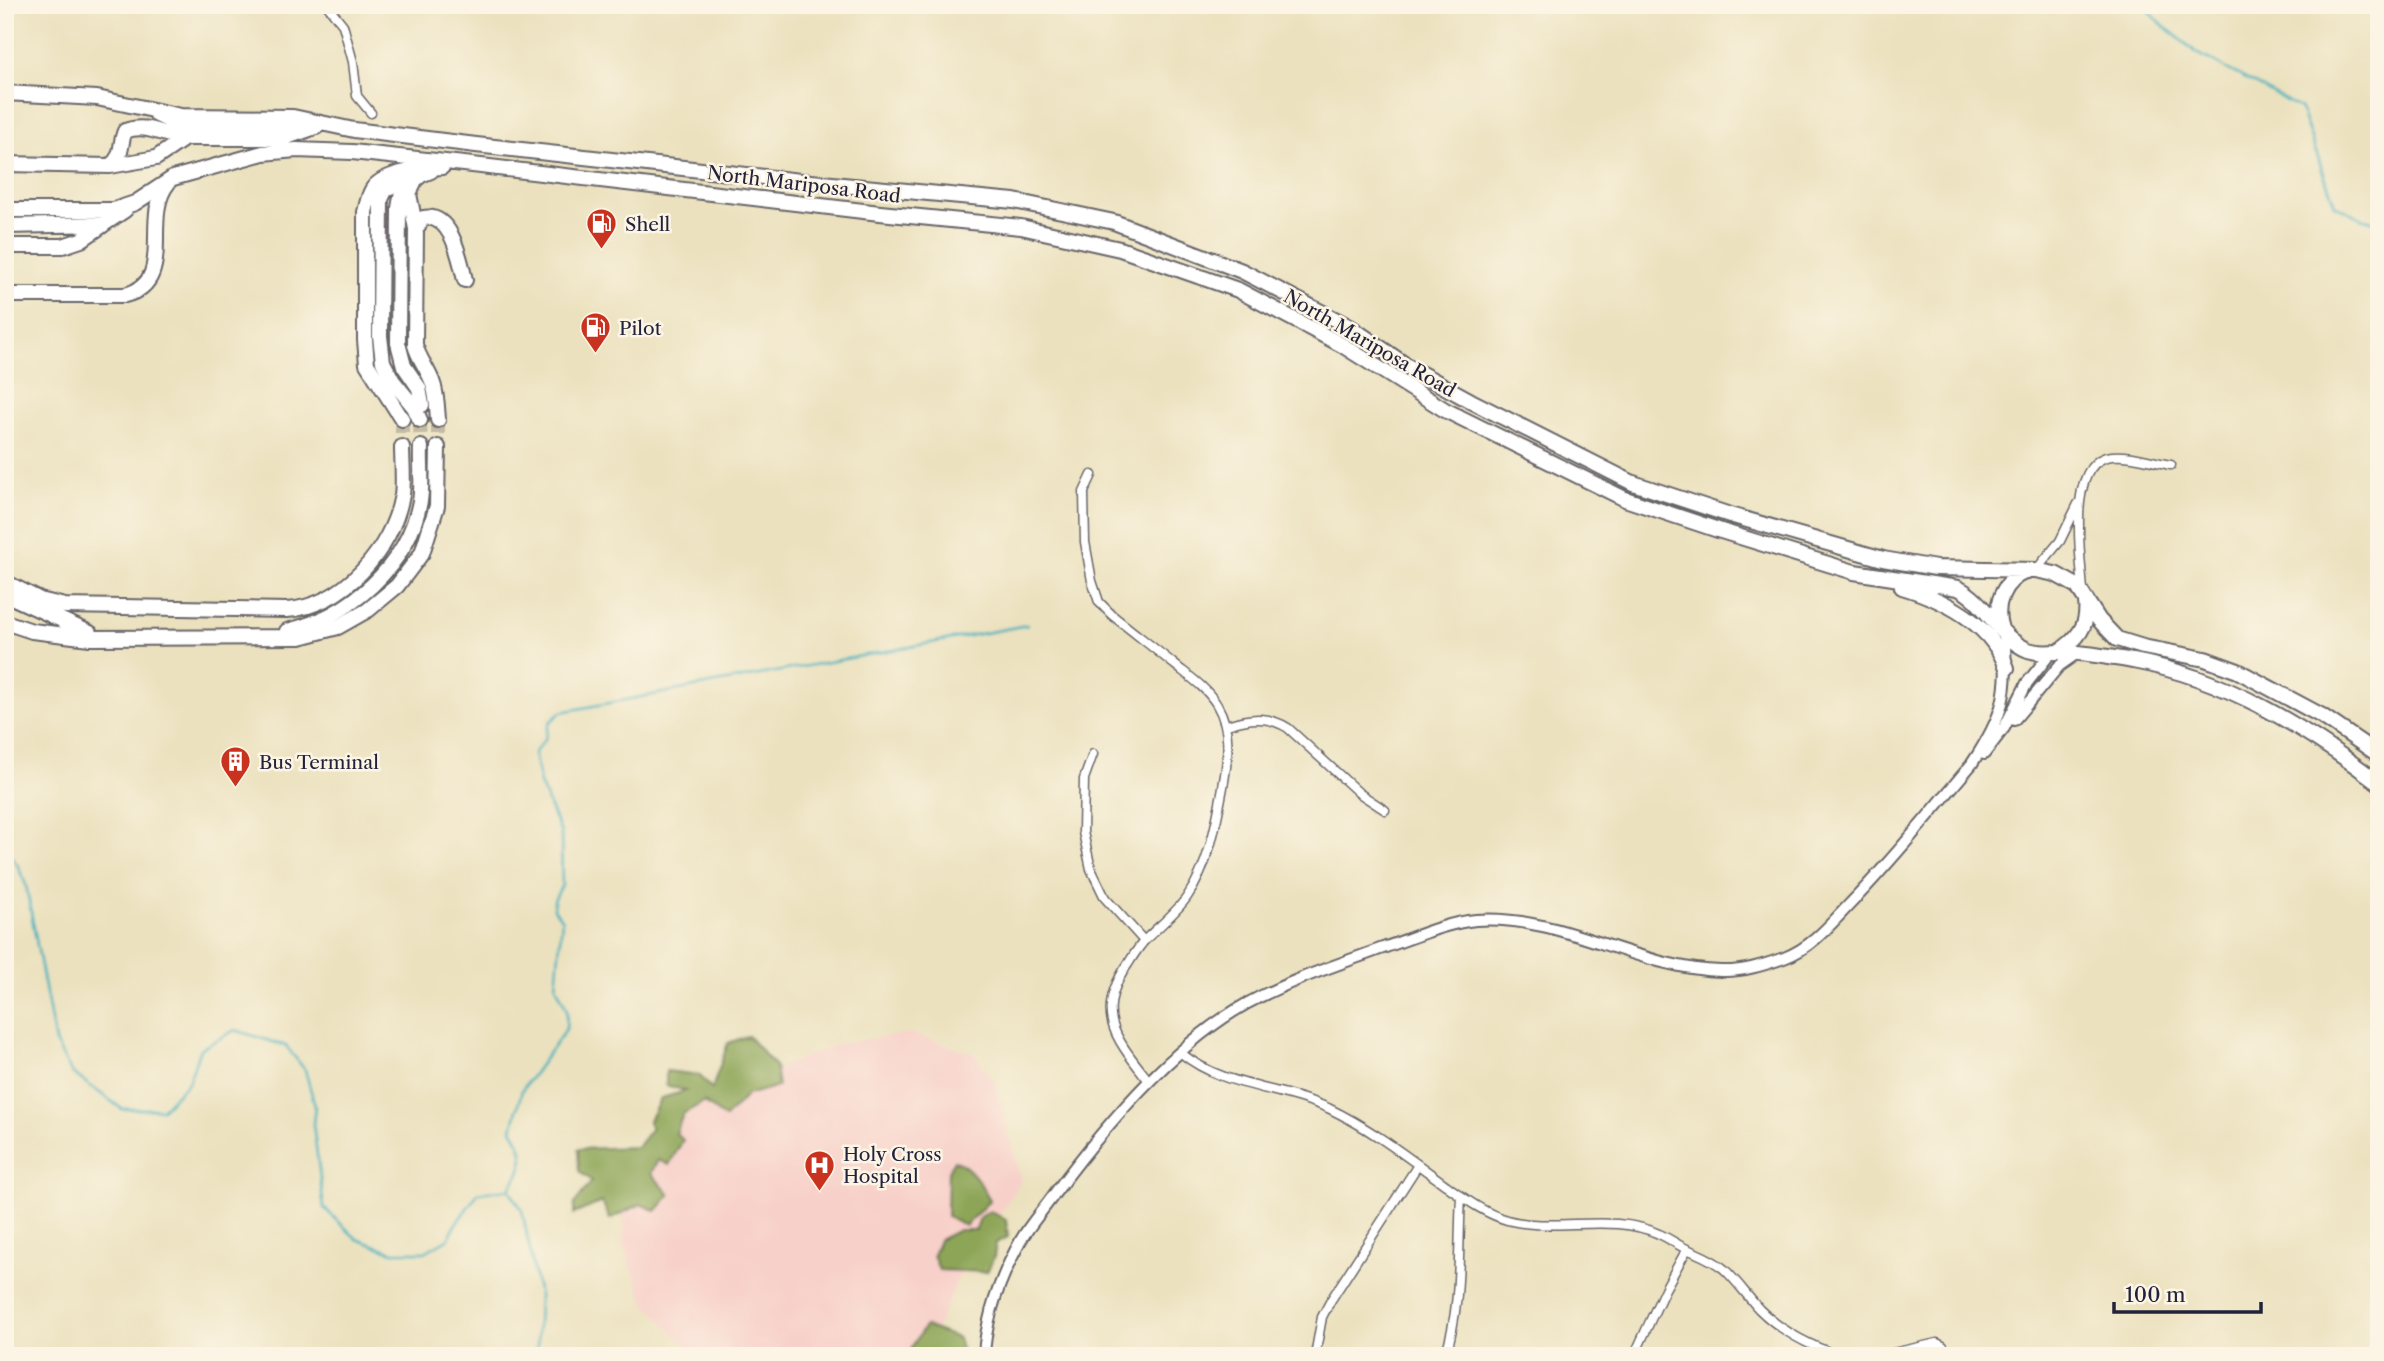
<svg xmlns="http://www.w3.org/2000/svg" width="2384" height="1361" font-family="'Libre Caslon Text',serif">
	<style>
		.built { fill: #f7d0c9 }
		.forest { fill: #8da556; stroke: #586448; stroke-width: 2 }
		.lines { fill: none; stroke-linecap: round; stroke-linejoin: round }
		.stream { stroke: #40afbd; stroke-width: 2.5 }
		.highway-tunnel { stroke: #c3bba4; stroke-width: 14; stroke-dasharray: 14 7; stroke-linecap: butt }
		.street-casing { stroke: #686569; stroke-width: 11 }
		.secondary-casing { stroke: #686569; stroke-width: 14 }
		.highway-casing { stroke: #686569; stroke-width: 18 }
		.street { stroke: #fff; stroke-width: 8 }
		.secondary { stroke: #fff; stroke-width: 10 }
		.highway { stroke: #fff; stroke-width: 14 }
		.labels { text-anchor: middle; stroke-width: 5; stroke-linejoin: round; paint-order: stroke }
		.street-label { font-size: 19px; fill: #22223b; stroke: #fcf5e5 }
		.poi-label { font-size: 19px; fill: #22223b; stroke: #fcf5e5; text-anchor: start }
	</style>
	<rect width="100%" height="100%" fill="#fcf5e5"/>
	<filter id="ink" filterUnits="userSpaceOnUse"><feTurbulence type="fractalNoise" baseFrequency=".0143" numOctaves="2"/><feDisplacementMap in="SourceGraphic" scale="14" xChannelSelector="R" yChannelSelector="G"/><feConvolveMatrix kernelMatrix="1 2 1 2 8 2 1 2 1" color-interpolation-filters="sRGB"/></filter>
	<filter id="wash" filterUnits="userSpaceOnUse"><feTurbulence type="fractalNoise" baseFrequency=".00686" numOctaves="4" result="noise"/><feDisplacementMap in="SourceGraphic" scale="28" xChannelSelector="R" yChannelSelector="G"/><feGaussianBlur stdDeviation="1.57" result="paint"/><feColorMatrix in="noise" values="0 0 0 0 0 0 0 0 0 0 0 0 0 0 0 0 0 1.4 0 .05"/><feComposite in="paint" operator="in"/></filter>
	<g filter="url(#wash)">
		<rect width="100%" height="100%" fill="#ebe1be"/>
		<path class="built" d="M910,1033L973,1053L994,1080L1021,1181L957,1281L925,1356H695L644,1301L623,1244L624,1203L651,1140L718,1093L837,1044Z"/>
		<path class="forest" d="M748,1036L775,1066L778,1086L747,1095L725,1118L704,1102L683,1114L676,1134L683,1140L669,1165L658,1160L651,1173L670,1195L656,1211L641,1204L610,1219L602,1202L574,1214V1204L592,1181L579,1171L578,1149L637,1147L652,1128L648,1122L661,1098L686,1091L666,1085V1071L699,1075L712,1089L728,1043Z
			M954,1160C972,1167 981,1184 990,1200L965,1226L947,1216L948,1171Z
			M990,1211L1006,1220L1008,1237L996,1243L994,1257L987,1272L939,1270L933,1255L939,1240L959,1230H976L980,1217Z
			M925,1326L958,1338L963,1356H909L913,1345Z"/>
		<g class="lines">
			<path class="stream" d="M2144,5L2159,22L2197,53L2300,108L2335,205L2361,218L2379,223
				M5,849L17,864L26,885L55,1042L71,1072L122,1109H162L188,1083L200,1049L235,1030L286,1046L305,1070L315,1106L313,1124L324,1208L357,1239L393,1252H425L449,1238L455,1225L478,1193L509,1189L522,1210L539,1296L537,1356
				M510,1188C526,1165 527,1153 512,1129L522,1090L566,1029L567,1010L556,986L562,920L554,909V900L562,885L561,833L540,784L534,753L545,739L549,723L561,712L1027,625"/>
		</g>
	</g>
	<g filter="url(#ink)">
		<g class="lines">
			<path class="highway-tunnel" d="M402,419V447
				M420,420L421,447
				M438,420V447"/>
			<defs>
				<path id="street" d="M327,5L343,25L353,62L357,96L371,113
					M1092,475L1084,492L1085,542L1092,581L1099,602L1112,615C1133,632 1154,648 1175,665C1190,677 1207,688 1217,705C1232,730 1228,759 1223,787C1216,825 1209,865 1187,897C1176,913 1160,925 1146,939C1139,946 1133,956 1128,964C1093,1014 1116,1039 1149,1081
					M2036,570L2060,541L2078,504
					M2083,591C2081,558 2065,460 2112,456C2131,454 2153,462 2171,465
					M1227,725C1248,718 1268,715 1288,728L1359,793L1385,810
					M1093,754L1084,779L1083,832L1091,869L1105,898L1144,941
					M1181,1053C1224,1088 1279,1086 1328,1108C1370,1128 1406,1156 1443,1183C1463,1197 1483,1213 1507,1220C1556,1233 1612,1212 1659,1234C1669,1238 1677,1245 1687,1249C1700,1255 1712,1259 1724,1269C1737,1281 1747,1296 1759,1309C1782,1332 1810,1346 1840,1356
					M1315,1356L1322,1317L1331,1300L1418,1165
					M1445,1356C1462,1306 1458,1248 1461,1196
					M1634,1356L1665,1289L1687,1249
					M1880,1356L1937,1343L1943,1346L1949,1356"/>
				<path id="secondary" d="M2014,720L2059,666L2076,654
					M1984,754L2004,728L2027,683L2050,654
					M984,1356C986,1315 1001,1276 1021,1240C1030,1224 1044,1209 1055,1193C1104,1127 1173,1045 1246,1004C1290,980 1337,965 1383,948C1413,938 1444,923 1476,920C1561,914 1638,969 1721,971C1742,972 1764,965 1784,958C1811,948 1829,926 1848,906C1892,861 1931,812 1971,765C2005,714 2009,694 2004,634"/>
				<path id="highway" d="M5,93L97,98L181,116L293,117L354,130L476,145L800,181L1014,201L1114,222L1242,271L1350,327L1407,366L1471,401L1633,483L1730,515L1883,559L1936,568L2035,570L2055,574L2077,586L2099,620L2117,639L2143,647L2205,659L2238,671L2322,716L2379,755
					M157,115L182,127H305
					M5,164L110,166C124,156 119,145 125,131C147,122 164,137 185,138H284L316,127
					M110,166L156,158L185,138
					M431,171L421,175L415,180L409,194L416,229L415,345C419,359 427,368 432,381C437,393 437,407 438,420
					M402,181L386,189L381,199L380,336L383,362L393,381L414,407L420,420
					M407,182L402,191L399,208L398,343L404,366L419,388L422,405
					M5,210H114L135,203L173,178L263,153L296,150L352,152L464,164L880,213L1021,227L1120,249L1238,290L1342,345L1445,410L1625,499L1721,531L1854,572L1958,588C1987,602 1998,638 2028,650C2040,654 2048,652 2059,652C2080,651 2113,658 2133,661C2226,678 2305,727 2379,783
					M5,226L104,224L125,210
					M416,229L423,218C452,212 460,260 465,280
					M5,246H63L81,240L103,225
					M5,295H125C178,282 140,217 168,183
					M402,419L367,364L365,340V212C367,205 368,197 372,190C382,172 423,169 442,167
					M5,582L40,600L65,606L287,610C343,606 392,550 402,495C404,480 402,462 402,447
					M1902,587C1945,600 1991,623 2007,668
					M5,594L90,633
					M5,622L32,631L90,638L300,637L338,627L368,610L397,586L422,553L437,506L438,447
					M2001,629C1993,605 2003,580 2027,571
					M287,631C349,617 408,566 420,501C423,484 420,464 421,447
					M2058,652C2077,640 2089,626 2086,602"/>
			</defs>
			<use href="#street" class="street-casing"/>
			<use href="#secondary" class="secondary-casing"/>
			<use href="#highway" class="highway-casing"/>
			<use href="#street" class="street"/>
			<use href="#secondary" class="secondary"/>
			<use href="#highway" class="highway"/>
		</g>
	</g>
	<defs>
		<symbol id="fuel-pin" viewBox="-11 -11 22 30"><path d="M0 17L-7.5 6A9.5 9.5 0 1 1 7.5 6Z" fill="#c8321e" stroke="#fcf5e5"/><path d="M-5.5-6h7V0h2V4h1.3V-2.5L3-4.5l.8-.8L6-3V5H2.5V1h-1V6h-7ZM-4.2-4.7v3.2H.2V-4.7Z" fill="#fff"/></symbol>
		<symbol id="building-pin" viewBox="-11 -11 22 30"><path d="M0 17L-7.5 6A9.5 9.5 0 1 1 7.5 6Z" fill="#c8321e" stroke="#fcf5e5"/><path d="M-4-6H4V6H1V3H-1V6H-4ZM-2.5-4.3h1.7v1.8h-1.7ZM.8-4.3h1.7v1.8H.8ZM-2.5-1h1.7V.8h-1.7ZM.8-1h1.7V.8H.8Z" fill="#fff"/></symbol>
		<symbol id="hospital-pin" viewBox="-11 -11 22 30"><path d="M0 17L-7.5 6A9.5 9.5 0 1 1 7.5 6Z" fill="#c8321e" stroke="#fcf5e5"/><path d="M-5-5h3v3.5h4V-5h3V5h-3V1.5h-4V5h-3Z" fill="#fff"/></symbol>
	</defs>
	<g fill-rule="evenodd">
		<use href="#fuel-pin" x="584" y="206" width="35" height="47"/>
		<use href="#fuel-pin" x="578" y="310" width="35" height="47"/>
		<use href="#building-pin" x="218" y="744" width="35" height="47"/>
		<use href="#hospital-pin" x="802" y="1148" width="35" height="47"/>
	</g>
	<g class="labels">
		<g class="street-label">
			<text transform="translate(804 184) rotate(7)" y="7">North Mariposa Road</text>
			<text transform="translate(1370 343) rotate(30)" y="7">North Mariposa Road</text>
		</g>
		<g class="poi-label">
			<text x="625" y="231">Shell</text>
			<text x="619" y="335">Pilot</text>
			<text x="259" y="769">Bus Terminal</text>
			<text x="843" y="1161">Holy Cross<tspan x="843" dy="22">Hospital</tspan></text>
		</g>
	</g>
	<rect width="2384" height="1361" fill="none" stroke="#fcf5e5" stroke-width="28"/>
	<path d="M2114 1302v10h147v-10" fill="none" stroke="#22223b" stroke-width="3.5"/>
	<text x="2125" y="1302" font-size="21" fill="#22223b" stroke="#fcf5e5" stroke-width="5" paint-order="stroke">100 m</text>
</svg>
